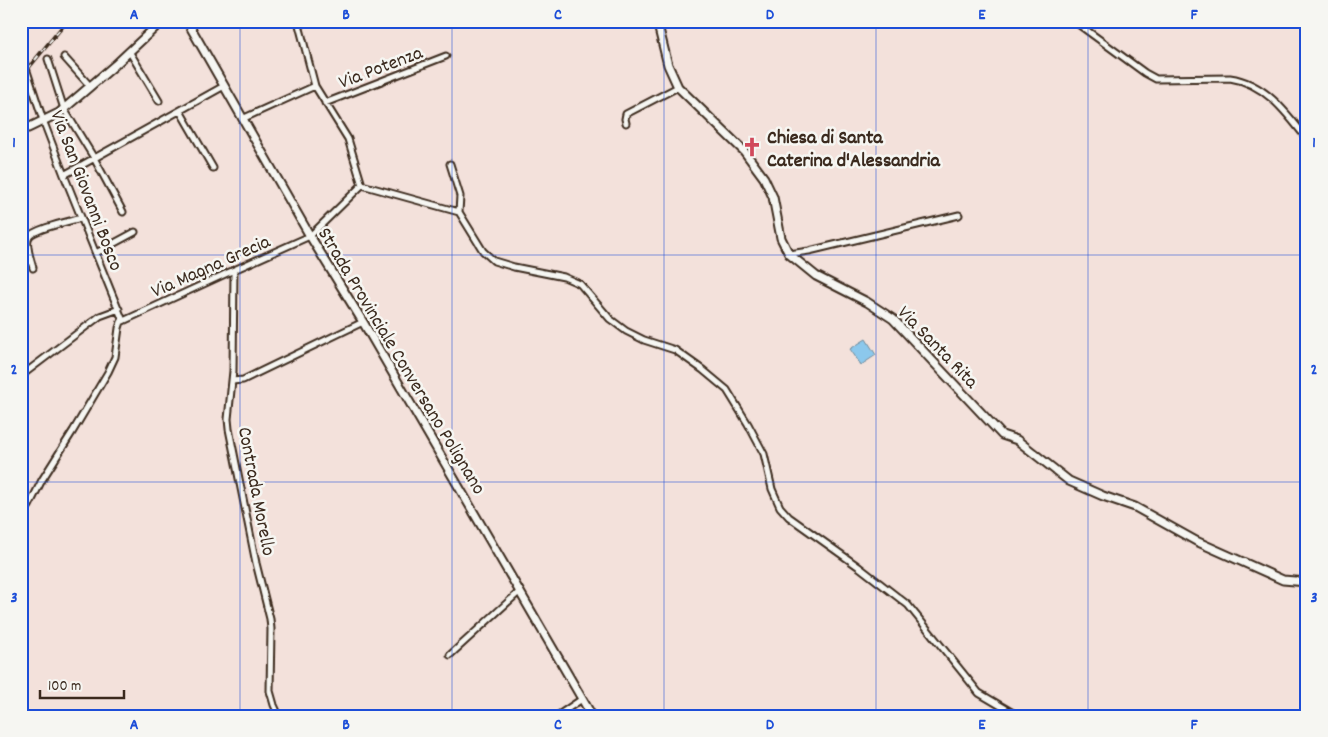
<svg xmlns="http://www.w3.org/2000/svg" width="1328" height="737" font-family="Dekko,sans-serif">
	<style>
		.water { fill: #8cc8ec; stroke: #6c899a }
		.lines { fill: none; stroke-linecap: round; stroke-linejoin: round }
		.street-casing { stroke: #3b2a1e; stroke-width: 9 }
		.secondary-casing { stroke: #3b2a1e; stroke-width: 11 }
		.street { stroke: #f6f6f2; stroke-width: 5 }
		.secondary { stroke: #f6f6f2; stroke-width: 7 }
		.rail-casing { stroke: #3b2a1e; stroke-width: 4 }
		.rail { stroke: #f6f6f2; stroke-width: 2; stroke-dasharray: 5.5; stroke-linecap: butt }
		.grid { fill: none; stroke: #1d4ed8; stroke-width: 1; stroke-opacity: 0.55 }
		.labels { text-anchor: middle; stroke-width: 5; stroke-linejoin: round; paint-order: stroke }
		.street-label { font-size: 20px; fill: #3b2a1e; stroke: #f6f6f2 }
		.poi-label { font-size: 20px; font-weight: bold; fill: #3b2a1e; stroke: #f6f6f2; text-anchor: start }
		.neatline { fill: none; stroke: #1d4ed8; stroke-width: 2 }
		.grid-label { font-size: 16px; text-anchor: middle; font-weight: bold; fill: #1d4ed8 }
	</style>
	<rect width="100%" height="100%" fill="#f3e1db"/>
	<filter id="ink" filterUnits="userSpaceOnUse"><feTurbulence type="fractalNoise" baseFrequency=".02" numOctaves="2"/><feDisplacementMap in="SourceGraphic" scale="10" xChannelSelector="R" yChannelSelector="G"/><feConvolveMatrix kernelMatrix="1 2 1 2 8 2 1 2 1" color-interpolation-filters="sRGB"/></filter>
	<g filter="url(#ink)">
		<path class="water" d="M866,339L876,355L861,365L850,349Z"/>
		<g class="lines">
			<defs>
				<path id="street" d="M298,21L315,86L348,139L362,185
					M1074,21L1145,73L1156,79L1230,78C1265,83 1287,113 1307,139
					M129,51L159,101
					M21,53L43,120L64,175L123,321
					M64,57L90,86
					M48,59L64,109L94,158L123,212
					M325,103L446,56
					M180,111L213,168
					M242,119L315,86
					M626,123L625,119L626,114L678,87
					M450,164L460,196L459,212
					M64,175L224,86
					M96,253L135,232
					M789,254L809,251L959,215
					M33,268C31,261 25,243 29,237C33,229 71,221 81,218
					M234,270L233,371L228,419L229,429L256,563L270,619L271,629L270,691L274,705L279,716
					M21,376L100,316L119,309
					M232,381L243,380L363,322
					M21,514L29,506L42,480L73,431L108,372L115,357L119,328L121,322L234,270L310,236L362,185L459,212L483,251L494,261L514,267L564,277L580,284L610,319L626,331L644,340L675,350L703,370L727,390L748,424L764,454L772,489L780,507L789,517L859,567L908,605L979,693L1018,716
					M450,655L519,592
					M557,716L582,699"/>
				<path id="secondary" d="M187,21L310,236L363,322L592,716
					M657,21L668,65L678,87L744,151L764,178L773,197L781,238L789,254L816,276L867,302L893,319L1002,435L1017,440L1069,481L1103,496L1135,507L1196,541L1283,580L1307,582
					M21,128H28L59,113L115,65L162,21"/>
			</defs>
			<use href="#street" class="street-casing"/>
			<use href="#secondary" class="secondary-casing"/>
			<use href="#street" class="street"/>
			<use href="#secondary" class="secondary"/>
			<defs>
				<path id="rail" d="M21,77L67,21"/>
			</defs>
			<use href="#rail" class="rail-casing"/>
			<use href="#rail" class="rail"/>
		</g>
	</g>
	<path class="grid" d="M240,21V716M452,21V716M664,21V716M876,21V716M1088,21V716M21,255H1307M21,482H1307"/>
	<defs>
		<symbol id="church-bare" viewBox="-9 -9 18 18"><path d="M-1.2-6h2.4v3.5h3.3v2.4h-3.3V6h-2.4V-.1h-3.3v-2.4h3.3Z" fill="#d1495b" stroke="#f6f6f2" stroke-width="2.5" paint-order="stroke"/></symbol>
	</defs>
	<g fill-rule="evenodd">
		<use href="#church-bare" x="738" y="133" width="28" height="28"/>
	</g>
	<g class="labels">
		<g class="street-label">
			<text transform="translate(380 66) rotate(-21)" y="7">Via Potenza</text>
			<text transform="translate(88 190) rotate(69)" y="7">Via San Giovanni Bosco</text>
			<text transform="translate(210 265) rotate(-24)" y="7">Via Magna Grecia</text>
			<text transform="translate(939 346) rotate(46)" y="7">Via Santa Rita</text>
			<text transform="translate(403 360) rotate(59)" y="7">Strada Provinciale Conversano Polignano</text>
			<text transform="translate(258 491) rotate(79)" y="7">Contrada Morello</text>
		</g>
		<g class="poi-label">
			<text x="767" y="143">Chiesa di Santa<tspan x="767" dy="23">Caterina d'Alessandria</tspan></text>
		</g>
	</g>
	<rect width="1328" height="737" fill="none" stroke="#f6f6f2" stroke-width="55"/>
	<path d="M40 690v8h84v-8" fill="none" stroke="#3b2a1e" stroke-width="2.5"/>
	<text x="48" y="690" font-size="15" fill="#3b2a1e" stroke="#f6f6f2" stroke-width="4" paint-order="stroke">100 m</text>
	<rect x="28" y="28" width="1272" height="682" class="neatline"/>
	<g class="grid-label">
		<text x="134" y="19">A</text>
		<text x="346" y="19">B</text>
		<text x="558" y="19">C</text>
		<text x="770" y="19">D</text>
		<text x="982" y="19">E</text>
		<text x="1194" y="19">F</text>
		<text x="14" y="147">1</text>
		<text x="1314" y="147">1</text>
		<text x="14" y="374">2</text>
		<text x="1314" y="374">2</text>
		<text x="14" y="602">3</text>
		<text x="1314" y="602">3</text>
		<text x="134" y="729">A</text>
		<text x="346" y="729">B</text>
		<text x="558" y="729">C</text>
		<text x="770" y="729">D</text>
		<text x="982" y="729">E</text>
		<text x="1194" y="729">F</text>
	</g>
</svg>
